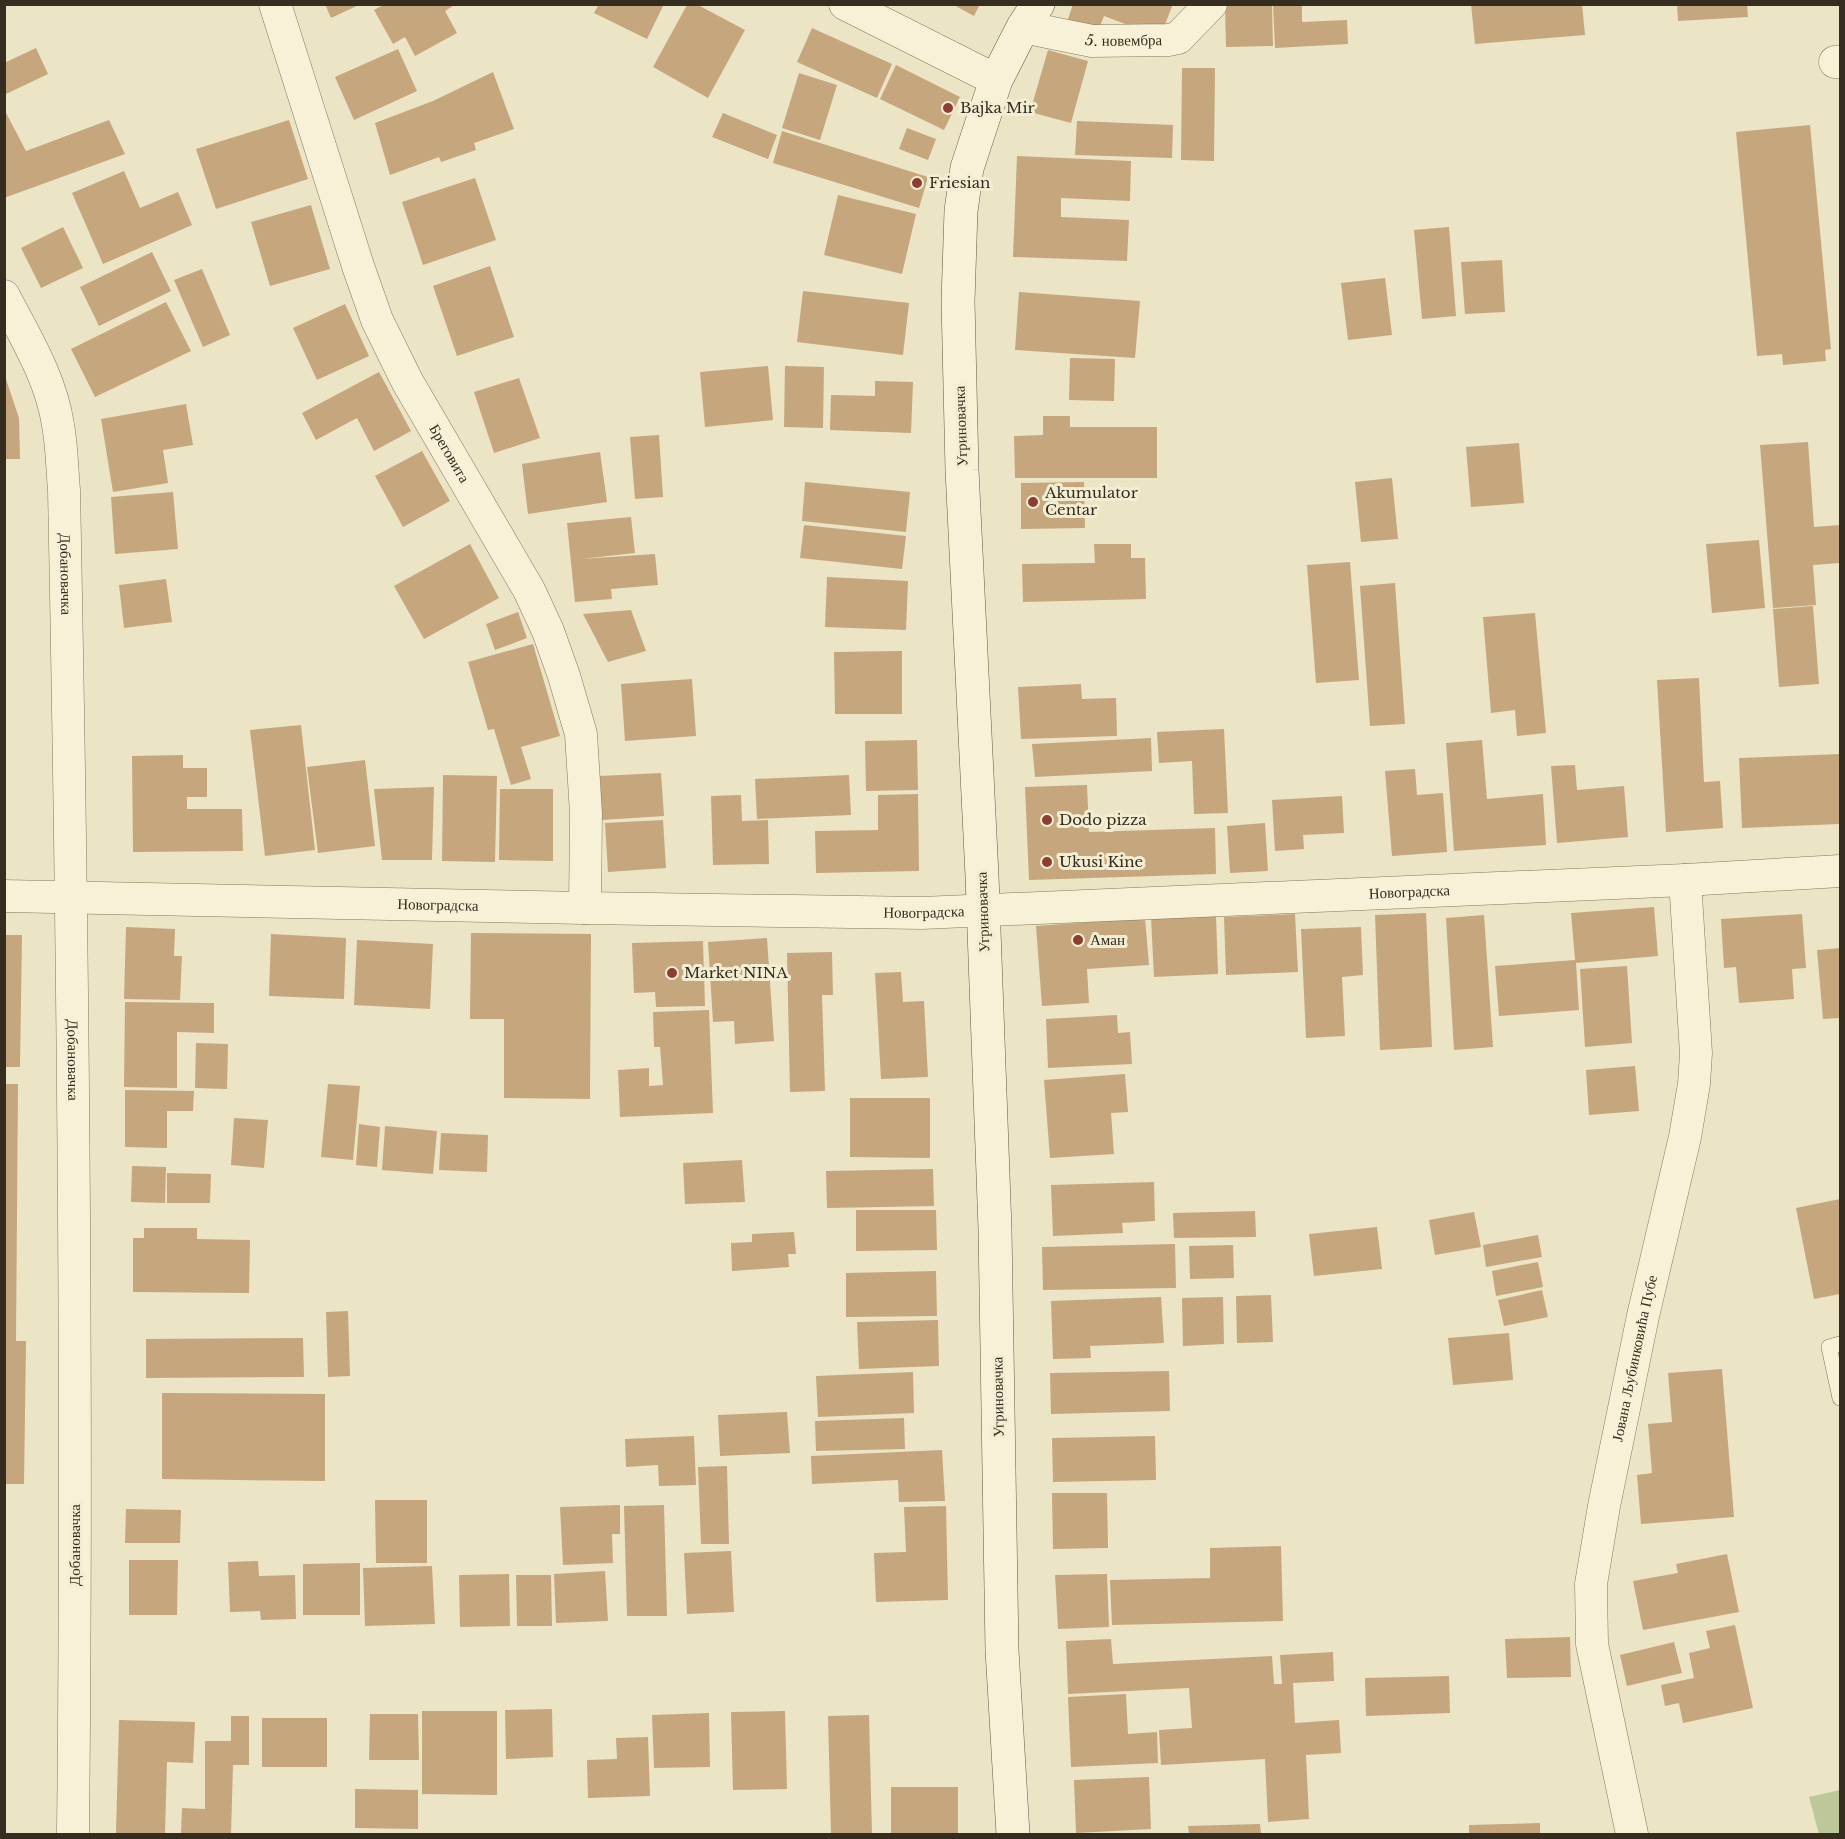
<svg xmlns="http://www.w3.org/2000/svg" width="1845" height="1839" font-family="'Libre Baskerville',serif">
	<style>
		.green { fill: #bcc899 }
		.building { fill: #c6a67d }
		.lines { fill: none; stroke-linecap: round; stroke-linejoin: round }
		.service-casing { stroke: #84775c; stroke-width: 16 }
		.minor-casing { stroke: #84775c; stroke-width: 33 }
		.secondary-casing { stroke: #66583f; stroke-width: 34 }
		.service { stroke: #f6f1d7; stroke-width: 15 }
		.minor { stroke: #f6f1d7; stroke-width: 32 }
		.secondary { stroke: #f6f1d7; stroke-width: 33 }
		.poi-dot { fill: #8e3d31; stroke: #f3eed3; stroke-width: 2 }
		.labels { text-anchor: middle; stroke-width: 6; stroke-linejoin: round; paint-order: stroke }
		.street-label { font-size: 15px; fill: #352d1f; stroke: #f3eed3 }
		.poi-label { font-size: 15px; fill: #352d1f; stroke: #f3eed3; text-anchor: start }
	</style>
	<rect width="100%" height="100%" fill="#ebe5c5"/>
	<path class="green" d="M1840,1790V1834H1819L1809,1797Z"/>
	<path class="building" d="M325,4H361L331,18Z
		M385,4H456L445,11L457,33L415,56L405,37L393,44L374,10Z
		M599,4H664L647,39L594,13Z
		M952,4H980L974,16Z
		M1073,4H1173L1160,37L1104,16L1098,31L1068,19Z
		M1225,4H1272L1273,46L1226,47Z
		M1273,4H1302V22L1347,20L1348,44L1275,48Z
		M1471,4H1582L1585,35L1475,44Z
		M1677,4H1747L1748,17L1678,21Z
		M687,5H698L745,30L708,98L653,67Z
		M812,28L892,64L877,98L797,62Z
		M36,48L48,74L4,95V63Z
		M398,49L417,91L354,120L335,77Z
		M1048,50L1088,61L1071,123L1030,112Z
		M896,65L960,97L944,130L880,99Z
		M1182,68H1215L1214,161L1181,160Z
		M493,72L514,129L474,143L476,150L441,162L439,157L390,175L375,123L433,101Z
		M799,73L837,85L820,140L782,128Z
		M4,109L26,151L109,120L125,154L4,198Z
		M723,113L777,135L768,159L712,137Z
		M289,120L308,179L216,209L196,149Z
		M1077,121L1173,125L1172,158L1075,155Z
		M1810,125L1831,349L1825,350L1826,361L1783,365L1782,354L1757,356L1736,132Z
		M907,128L936,139L928,160L899,149Z
		M782,131L928,177L919,208L773,163Z
		M1017,156L1131,161L1130,201L1061,198V217L1129,220L1127,261L1013,257Z
		M124,171L140,208L178,192L192,225L103,264L72,193Z
		M475,178L496,240L423,265L402,202Z
		M838,195L916,214L902,274L824,255Z
		M311,205L330,269L270,286L251,222Z
		M63,227L83,268L41,288L21,248Z
		M1449,227L1456,316L1422,319L1414,230Z
		M152,252L171,291L99,326L80,287Z
		M1502,260L1505,312L1465,314L1461,262Z
		M490,266L514,337L457,356L433,286Z
		M202,269L230,335L203,347L174,280Z
		M1385,278L1392,335L1348,340L1341,283Z
		M803,291L909,303L903,355L797,342Z
		M1019,292L1140,301L1135,358L1015,350Z
		M166,302L191,351L95,397L71,349Z
		M345,304L369,356L317,380L293,328Z
		M1070,358L1115,359L1114,401L1069,400Z
		M768,366L773,420L705,427L700,372Z
		M785,366L824,367L823,428L784,427Z
		M379,372L411,431L374,451L357,418L316,440L302,413Z
		M5,376L19,418L20,459H5Z
		M519,378L540,438L494,453L474,392Z
		M875,381L913,382L911,433L830,430L831,395L875,396Z
		M186,404L193,445L163,450L168,483L113,492L101,419Z
		M1043,416H1070V427H1157V478H1015L1014,436L1043,435Z
		M659,435L663,497L635,499L630,437Z
		M1808,442L1814,527L1840,525V563L1813,565L1816,605L1773,608L1760,445Z
		M1519,443L1524,503L1471,507L1466,447Z
		M422,451L450,501L403,527L375,476Z
		M600,452L607,502L528,514L522,464Z
		M1392,478L1398,539L1361,542L1355,482Z
		M805,482L910,492L906,532L802,521Z
		M1084,482L1085,528L1021,529V483Z
		M173,492L178,549L115,554L111,497Z
		M631,517L635,553L581,559L655,554L658,585L611,589L612,599L575,602L567,523Z
		M804,525L906,536L902,569L800,558Z
		M1759,540L1765,608L1712,613L1706,544Z
		M470,544L499,598L424,639L394,586Z
		M1094,544H1131V558H1145L1146,599L1023,602L1022,564L1095,563Z
		M1350,562L1359,680L1316,683L1307,565Z
		M827,577L908,581L906,630L825,627Z
		M166,579L172,622L124,628L119,585Z
		M1395,583L1405,724L1370,726L1360,586Z
		M1813,606L1819,684L1779,687L1773,609Z
		M631,610L646,651L608,662L583,614Z
		M518,612L527,638L495,650L486,624Z
		M1535,613L1546,733L1517,736L1515,710L1491,713L1483,617Z
		M533,644L560,736L521,747L531,779L511,785L494,729L488,730L468,662Z
		M902,651V714H835L834,652Z
		M1699,678L1704,782L1720,781L1723,828L1666,832L1657,680Z
		M692,679L696,736L625,741L621,684Z
		M1081,684L1082,699L1116,698L1117,736L1021,739L1018,687Z
		M301,725L315,850L265,856L250,730Z
		M1224,729L1228,813L1194,814L1192,761L1159,763L1157,732Z
		M1151,738L1152,771L1035,777L1032,744Z
		M917,740L918,790L866,791L865,741Z
		M1482,740L1487,799L1543,794L1546,845L1454,851L1446,743Z
		M1840,754V824L1742,828L1739,758Z
		M183,755V768H207V797H187V809H242L243,851L133,852L132,756Z
		M365,760L375,846L318,853L307,767Z
		M1575,765L1577,790L1624,786L1628,837L1557,843L1551,766Z
		M1415,769L1417,795L1443,793L1447,852L1392,856L1385,771Z
		M661,773L664,816L602,820L600,776Z
		M443,775L497,776L495,862L442,861Z
		M849,775L851,815L757,819L755,779Z
		M1087,785L1089,832L1215,828L1216,874L1029,880L1025,787Z
		M434,787L432,860H382L374,789Z
		M500,789H553V861L499,860Z
		M918,794L919,871L816,873L815,831L878,830V795Z
		M741,795L742,821L768,820L769,864L713,865L711,796Z
		M1342,796L1344,833L1303,835L1304,849L1275,851L1272,800Z
		M663,820L666,868L608,872L605,823Z
		M1265,823L1268,871L1230,873L1227,826Z
		M1654,907L1658,956L1576,963L1579,1010L1499,1016L1495,966L1575,960L1571,913Z
		M1426,913L1432,1047L1380,1050L1375,915Z
		M1295,914L1298,972L1226,975L1224,917Z
		M1802,914L1806,968L1792,969L1794,999L1739,1003L1736,967L1724,968L1721,919Z
		M1216,915L1218,974L1154,977L1151,918Z
		M1484,915L1493,1047L1454,1050L1446,918Z
		M1145,918L1149,965L1087,969L1089,1003L1042,1006L1036,926Z
		M126,927L175,929L174,956H182L180,1000L124,999Z
		M1361,927L1363,975L1342,977L1345,1036L1306,1038L1301,929Z
		M471,933L591,934L590,1099L504,1098V1019H470Z
		M271,934L346,938L344,999L269,996Z
		M4,935H22L20,1067H4Z
		M767,938L774,1041L735,1044L734,1021L713,1022L708,942Z
		M357,940L433,944L430,1009L354,1005Z
		M703,941L705,1006L656,1007L655,992L634,993L632,943Z
		M1840,948V1018L1823,1019L1817,950Z
		M832,952L833,995H822L825,1091L790,1092L787,953Z
		M1627,966L1632,1043L1585,1047L1580,969Z
		M901,972L903,1002L924,1001L928,1077L881,1079L875,973Z
		M125,1002L214,1003V1033L177,1032V1088L124,1087Z
		M709,1010L713,1113L620,1117L618,1070L649,1068V1086L663,1085L660,1047H654L653,1012Z
		M1117,1015L1118,1033L1130,1032L1132,1064L1048,1068L1046,1019Z
		M196,1043L228,1044L227,1089L195,1088Z
		M1635,1066L1639,1111L1589,1115L1586,1070Z
		M1125,1074L1128,1112L1111,1113L1114,1154L1050,1158L1044,1080Z
		M4,1084H18L16,1341H26L24,1484H4Z
		M328,1084L360,1086L353,1160L321,1157Z
		M125,1090L194,1091L193,1111H167V1148L125,1147Z
		M850,1098H930V1158L850,1157Z
		M234,1118L268,1120L264,1168L231,1165Z
		M359,1124L380,1127L377,1167L356,1165Z
		M385,1126L437,1131L433,1174L382,1170Z
		M441,1133L488,1135L487,1172L439,1170Z
		M742,1160L745,1202L685,1204L683,1163Z
		M132,1166L166,1167L165,1203L131,1202Z
		M933,1169L934,1206L827,1208L826,1171Z
		M167,1173L211,1174L210,1203H167Z
		M1154,1182L1155,1221L1122,1223L1123,1233L1053,1236L1051,1185Z
		M1840,1199V1294L1814,1299L1796,1208Z
		M856,1210H936L937,1250L856,1251Z
		M1255,1211L1256,1237L1174,1238L1173,1213Z
		M1474,1212L1481,1247L1435,1255L1429,1220Z
		M1377,1227L1382,1269L1314,1276L1309,1234Z
		M144,1228H197V1239L250,1240L249,1293L133,1292V1238H144Z
		M794,1232L796,1254H788L789,1267L732,1271L731,1243L752,1242V1234Z
		M1538,1235L1542,1257L1486,1267L1483,1245Z
		M1175,1244L1176,1288L1043,1290L1042,1247Z
		M1233,1245L1234,1278L1190,1279L1189,1246Z
		M1538,1262L1543,1287L1496,1296L1492,1271Z
		M936,1271L937,1316L846,1317V1273Z
		M1542,1290L1548,1317L1504,1326L1498,1300Z
		M1271,1295L1273,1342L1237,1343L1236,1296Z
		M1161,1297L1164,1343L1090,1346L1091,1358L1053,1359L1051,1301Z
		M1223,1297L1224,1344L1183,1346L1182,1298Z
		M348,1311L350,1376L328,1377L326,1312Z
		M938,1320L939,1366L859,1369L857,1322Z
		M1509,1333L1513,1380L1453,1385L1448,1338Z
		M303,1338L304,1377L146,1378V1339Z
		M1722,1369L1734,1517L1641,1524L1637,1475L1652,1473L1648,1424L1672,1422L1668,1373Z
		M1169,1371L1170,1411L1051,1414L1050,1373Z
		M913,1372L914,1413L818,1417L816,1376Z
		M162,1393L325,1394V1481L162,1479Z
		M787,1412L790,1453L720,1456L718,1415Z
		M904,1418L905,1449L816,1451L815,1421Z
		M694,1436L696,1485L659,1486L658,1465L626,1467L625,1439Z
		M1155,1436L1156,1480L1053,1482L1052,1438Z
		M942,1450L945,1501L899,1502L898,1480L812,1484L811,1456Z
		M727,1466L729,1544H701L698,1467Z
		M1052,1493H1107L1108,1548L1053,1549Z
		M375,1500H427V1563H376Z
		M620,1505V1534H612L613,1563L563,1565L560,1507Z
		M664,1505L667,1616H627L624,1506Z
		M946,1506L948,1600L876,1602L874,1553L906,1552L904,1507Z
		M126,1509L181,1510L180,1543H125Z
		M1281,1546L1283,1621L1112,1625L1110,1580L1210,1578V1548Z
		M731,1551L734,1612L687,1614L684,1553Z
		M1727,1554L1739,1612L1643,1630L1633,1581L1678,1573L1676,1564Z
		M129,1560H178L177,1615H129Z
		M258,1561L259,1576L295,1575L296,1619L261,1620L260,1611L230,1612L228,1562Z
		M360,1563V1615H303V1564Z
		M432,1566L435,1624L365,1626L363,1568Z
		M605,1571L608,1621L556,1623L554,1574Z
		M509,1574L510,1626L460,1627L459,1575Z
		M1107,1574L1109,1627L1058,1629L1055,1575Z
		M516,1575H551L552,1626H517Z
		M1735,1625L1753,1708L1683,1723L1679,1703L1665,1706L1661,1685L1694,1678L1689,1653L1710,1648L1706,1631Z
		M1570,1637L1571,1677L1507,1678L1505,1639Z
		M1111,1639L1113,1664L1272,1656L1274,1684H1282L1280,1655L1333,1652L1334,1681L1293,1683L1295,1723L1339,1720L1341,1753L1306,1755L1309,1819L1268,1822L1265,1759L1161,1765L1159,1730L1192,1728L1189,1688L1068,1694L1066,1641Z
		M1674,1642L1682,1673L1627,1686L1620,1655Z
		M1449,1676L1450,1713L1366,1716L1365,1678Z
		M1126,1694L1128,1734L1157,1732L1158,1763L1071,1767L1068,1697Z
		M552,1709L553,1757L506,1759L505,1710Z
		M422,1711H497V1795L422,1794Z
		M785,1711L787,1789L733,1790L731,1712Z
		M709,1713L710,1767L654,1768L652,1715Z
		M370,1714H418L419,1760H369Z
		M869,1715L872,1834H831L828,1716Z
		M231,1716H249V1765H233L231,1834H181L182,1808L205,1809V1741H231Z
		M262,1718H327V1767H262Z
		M119,1720L195,1722L193,1763L167,1762L165,1834L116,1833Z
		M648,1737L650,1796L588,1798L587,1760L617,1759L616,1738Z
		M1149,1777L1151,1829L1076,1833L1074,1780Z
		M891,1787H958V1834H891Z
		M355,1789L418,1790V1829L355,1828Z
		M1540,1823V1834H1469V1825Z
		M1260,1824L1261,1834H1189L1188,1826Z"/>
	<g class="lines">
		<defs>
			<path id="service" d="M1840,1344L1829,1347L1840,1398"/>
			<g id="minor">
				<path id="s1" d="M275,4L358,266L377,320L407,381L529,590L548,631L564,676L581,734L586,813L585,908"/>
				<path d="M845,4L996,80"/>
				<path id="s2" d="M1023,27L1092,41L1168,40L1178,38L1211,4"/>
				<path d="M1835,62H1840"/>
				<path id="s3" d="M4,296C25,337 51,378 58,425C62,446 62,468 64,490C73,938 78,1386 73,1834"/>
				<path id="s4" d="M4,896L585,908L922,913L1685,880L1840,871"/>
				<path id="s5" d="M1632,1834L1592,1644L1591,1584L1604,1506L1643,1316L1685,1137L1694,1084L1696,1053L1685,880"/>
			</g>
			<path id="secondary" d="M1013,1834L1002,1650L995,1229L982,876L962,470L958,301L961,211L967,168L996,80L1023,27L1038,4"/>
		</defs>
		<use href="#service" class="service-casing"/>
		<use href="#minor" class="minor-casing"/>
		<use href="#secondary" class="secondary-casing"/>
		<use href="#service" class="service"/>
		<use href="#minor" class="minor"/>
		<use href="#secondary" class="secondary"/>
	</g>
	<g class="poi-dot">
		<circle cx="948" cy="108" r="6"/>
		<circle cx="917" cy="183" r="6"/>
		<circle cx="1033" cy="502" r="6"/>
		<circle cx="1047" cy="820" r="6"/>
		<circle cx="1047" cy="862" r="6"/>
		<circle cx="1078" cy="940" r="6"/>
		<circle cx="672" cy="973" r="6"/>
	</g>
	<g class="labels">
		<g class="street-label">
			<text dy="5" stroke="none"><textPath href="#s2" startOffset="102">5. новембра</textPath></text>
			<text transform="translate(961 426) rotate(-92)" y="5">Угриновачка</text>
			<text dy="5" stroke="none"><textPath href="#s1" startOffset="484">Бреговита</textPath></text>
			<text dy="5" stroke="none"><textPath href="#s3" startOffset="290">Добановачка</textPath></text>
			<text dy="5" stroke="none"><textPath href="#s4" startOffset="1406">Новоградска</textPath></text>
			<text dy="5" stroke="none"><textPath href="#s4" startOffset="434">Новоградска</textPath></text>
			<text dy="5" stroke="none"><textPath href="#s4" startOffset="920">Новоградска</textPath></text>
			<text transform="translate(983 912) rotate(-92)" y="5">Угриновачка</text>
			<text dy="5" stroke="none"><textPath href="#s3" startOffset="776">Добановачка</textPath></text>
			<text dy="5" stroke="none"><textPath href="#s5" startOffset="484">Јована Љубинковића Пубе</textPath></text>
			<text transform="translate(998 1397) rotate(-91)" y="5">Угриновачка</text>
			<text transform="translate(75 1545) rotate(-90)" y="5">Добановачка</text>
		</g>
		<g class="poi-label">
			<text x="960" y="113">Bajka Mir</text>
			<text x="929" y="188">Friesian</text>
			<text x="1045" y="498">Akumulator<tspan x="1045" dy="17">Centar</tspan></text>
			<text x="1059" y="825">Dodo pizza</text>
			<text x="1059" y="867">Ukusi Kine</text>
			<text x="1090" y="945">Аман</text>
			<text x="684" y="978">Market NINA</text>
		</g>
	</g>
	<rect width="1845" height="1839" fill="none" stroke="#352d1f" stroke-width="12"/>
</svg>
